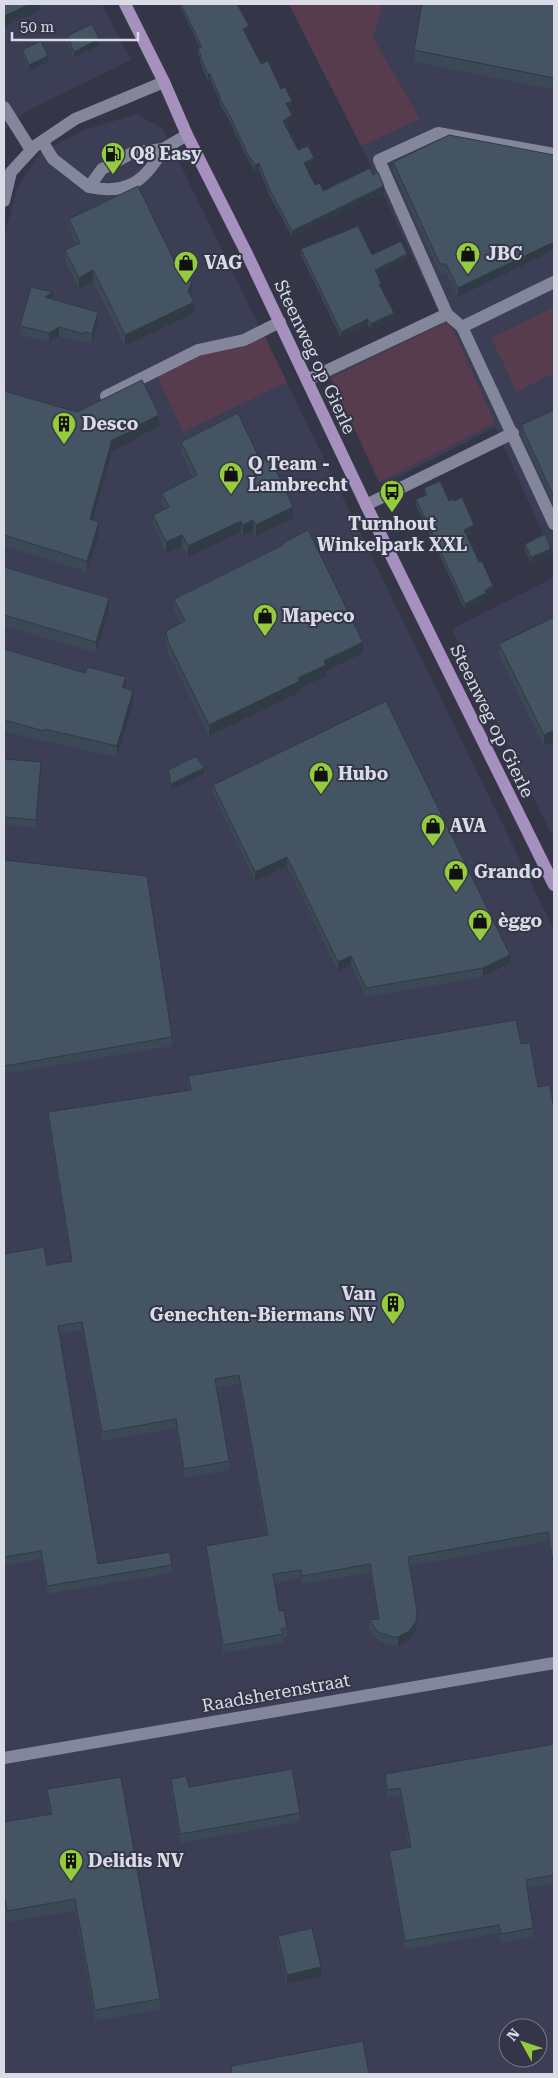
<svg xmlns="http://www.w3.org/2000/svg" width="558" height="2078" font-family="'Roboto Serif',serif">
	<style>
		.built { fill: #3c3e56; fill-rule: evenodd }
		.green { fill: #563c4d }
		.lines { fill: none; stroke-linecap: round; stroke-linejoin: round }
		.minor { stroke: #84879b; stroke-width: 12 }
		.major { stroke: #a590be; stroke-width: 12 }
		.wall { fill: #3b4855 }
		.shaded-wall { fill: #303b45 }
		.building { fill: #455463; stroke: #303b45 }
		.labels { text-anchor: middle; stroke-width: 4; stroke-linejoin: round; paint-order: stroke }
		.poi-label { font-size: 18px; font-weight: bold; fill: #d9dbe6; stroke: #343648; text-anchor: start }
		.street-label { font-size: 18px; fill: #d9dbe6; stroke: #343648 }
	</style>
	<rect width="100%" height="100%" fill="#343648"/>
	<path class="built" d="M4,4H102L131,60L27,111L4,131Z
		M289,4H554V558L495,427L382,485L328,374L442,320L361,146Z
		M137,114L163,129L554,930V2074H4V235L19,184L40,153L84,130ZM508,2028H538V2058H508Z
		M554,577V840L452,629Z"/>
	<path class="green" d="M289,4H383L373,38L420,119L361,146Z
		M554,307V373L517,392L491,338Z
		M449,321L495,423L379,482L331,378Z
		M264,335L287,382L183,432L157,376L206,352Z"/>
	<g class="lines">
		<path class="minor" d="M4,107L31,150
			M42,141L53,159L89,187L102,169L132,153L163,149L187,135
			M554,154L438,133L379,160L447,314L462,327L554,524
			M89,187C126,195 145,182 163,149
			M4,201L11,172L35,146L75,119L164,82
			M462,327L554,282
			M307,380L447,314
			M106,396L198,350L244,340L280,322
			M366,505L513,433
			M4,1758L554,1663"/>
		<path class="major" d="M125,4L164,82L187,135L248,256L366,505L554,885"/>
	</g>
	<path class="wall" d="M179,4H237L249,31L245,33L261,64L281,89L292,107L289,108L292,120L285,125L298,150L314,164L306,168L315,185L323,191L373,175L384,192L292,237L270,196L259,169L255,171L251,164H250L230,122L220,104V101L210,79L208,80L200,62V58L198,55V49L200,48Z
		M554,4V90L414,62V50Z
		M67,36L99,45L74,58L67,42Z
		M22,50L48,62L29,71L22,56Z
		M554,155V250L458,297L446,273H440L393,171V162Z
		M69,219L182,277L192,293L191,295L194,313L125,346L93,282L79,289L65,261V250L76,245L69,230Z
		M301,249L372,255L407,260L377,274L381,288L394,319L371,330L368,325L341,338L301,255Z
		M53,299L98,321L92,343L85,341L84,343L59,336L49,342L20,335V326Z
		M4,391L77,412L159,426L138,437V439L112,451L93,520L99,533L87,572L4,546Z
		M554,410V505L521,434V425Z
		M181,442L261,462L293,518L256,536L253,531L243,536L241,532L188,557L182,546L166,553L153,526V515L164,509L162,504V493L193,477L181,453Z
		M424,488L449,501L474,531L467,535L479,562L493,592L486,595V599L465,610L416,505V499L425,495Z
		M283,543L363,653L326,671V676L300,688V692L209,736L168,653L166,642V631L181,624L174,610V599L283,546Z
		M525,544L551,555L531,563L525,550Z
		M4,567L109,609L96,653L4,626Z
		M554,617L544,746L499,656V644Z
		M4,649L126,688L133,702L117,757L45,741L44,742L4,731Z
		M4,759L41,771L36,828L4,825Z
		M168,770L204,774L171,790L168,776Z
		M213,785L510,963L483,977L366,997L351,965L338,971L287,866L255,881L213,794Z
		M4,860L172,1037V1046L4,1074Z
		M521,1044L538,1087L554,1110V1576L548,1541L409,1566L417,1620L416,1630L409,1640L398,1646H393L378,1641L369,1629V1620L378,1619L370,1573L302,1584L301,1578L274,1583L279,1611L287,1628V1637H283V1643L223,1653L206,1554V1546L266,1535L239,1384L217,1388L229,1461V1470L184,1478L176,1428L102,1441L82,1330L59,1334L98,1564L172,1565V1573L47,1594L41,1559L4,1566V1254L47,1265L71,1262L48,1121V1112L189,1091L188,1084V1076Z
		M554,1744V1884L527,1888L533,1928V1937L501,1943L499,1933L405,1950L389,1860V1851L409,1847L400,1796L387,1798L385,1783V1774Z
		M171,1779L189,1787L300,1813V1822L180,1843L171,1788Z
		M47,1789L160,1999V2010L95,2021L75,1911L7,1922L4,1905V1822L50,1814L47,1800Z
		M278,1936L321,1976L287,1984L278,1945Z"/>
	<path class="shaded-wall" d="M30,4H40V10L4,27V16Z
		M249,26V31L243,35V29Z
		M99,39V45L74,58V52Z
		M48,56V62L29,71V65Z
		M208,74H210V79L208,80Z
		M292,101V107L286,109V103Z
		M292,115V120L283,127V121Z
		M251,158V164H250V159Z
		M314,158V164L304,169V163Z
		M259,163V169L255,171V165Z
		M384,186V192L292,237V231Z
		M554,242V250L458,297V288Z
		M407,254V260L375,276V270Z
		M93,270V282L79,289V278Z
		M192,281V293L188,302V291Z
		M53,292V301L45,297Z
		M194,302V313L125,346V335Z
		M98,312V321L92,343V334Z
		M394,313V319L371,330V324Z
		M368,319V325L341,338V332Z
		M59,327V336L49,342V333Z
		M159,415V426L138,437V439L112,451L90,530V519L112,440L137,426Z
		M293,507V518L256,536V525Z
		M253,520V531L243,536V525Z
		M241,521V532L188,557V546Z
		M99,522V533L87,572V561Z
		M474,525V531L464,536V530Z
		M182,535V546L166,553V542Z
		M551,549V555L531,563V557Z
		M493,586V592L486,595V599L465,610V604L485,590Z
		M109,598V609L96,653V642Z
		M363,642V653L326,671V676L300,688V692L209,736V725L298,678L324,661Z
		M126,677V689L122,687Z
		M133,691V702L117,757V746Z
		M554,730V741L544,746V735Z
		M41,762V771L36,828V820Z
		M204,768V774L171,790V784Z
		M287,857V866L255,881V872Z
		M510,955V963L483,977V968Z
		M351,956V965L338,971V962Z
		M417,1611L416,1630L409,1640L398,1646V1637Z
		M321,1967V1976L287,1984V1975Z"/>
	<path class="building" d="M4,4H30L4,16Z
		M181,4H237L249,26L243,29L261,64L268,61L281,89L285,87L292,101L286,103L292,115L283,121L298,150L308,146L314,158L304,163L315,185L320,183L323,191L370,168L373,175L378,172L384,186L292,231L270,190L259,163L255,165L251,158L250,159L230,116L220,99L221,98L210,74H208L200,56L201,55L198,49L202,47Z
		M422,4H554V78L414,50Z
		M92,24L99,39L74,52L67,36Z
		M41,41L48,56L29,65L22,50Z
		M449,135L554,155V242L458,288L446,264H440L393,162Z
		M138,186L182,277L192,281L188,291L194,302L125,335L93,270L79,278L65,250L80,243L69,219Z
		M358,226L372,255L401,241L407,254L375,270L381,283L379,284L394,313L371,324L368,319L341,332L301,249Z
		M31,287L53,292L45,297L98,312L92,334L85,332L84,334L59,327L49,333L20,326Z
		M142,380L159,415L137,426L138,428L112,440L90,519L99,522L87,561L4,535V391L77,412Z
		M554,410V497L521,425Z
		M238,413L261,462L270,457L293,507L256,525L253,520L243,525L241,521L188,546L182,535L166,542L153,515L169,507L162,493L197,475L181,442Z
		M440,481L449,501L453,499L454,501L462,497L474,525L464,530L479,562L482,561L493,586L485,590L486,593L465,604L416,499L427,495L424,488Z
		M308,530L363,642L324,661L326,665L298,678L300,681L209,725L168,642L166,631L185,621L174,599L283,545V543Z
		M545,534L551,549L531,557L525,544Z
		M4,567L109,598L96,642L4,615Z
		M554,617V730L544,735L499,644Z
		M4,649L85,673L88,667L126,677L122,687L133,691L117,746L45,729L44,731L4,720L5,713L4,712Z
		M386,701L510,955L483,968L366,988L351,956L338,962L287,857L255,872L213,785Z
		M196,756L204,768L171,784L168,770Z
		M4,759L41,762L36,820L4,817Z
		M4,860L147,876L172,1037L4,1066Z
		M516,1020L521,1044L530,1043L538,1087L550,1085L554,1110V1567L548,1532L408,1557L417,1611L416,1622L409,1631L398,1637H393L378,1632L369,1620L379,1619L370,1564L302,1576L301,1570L273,1574L279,1611L284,1610L287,1628L281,1629L283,1634L223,1645L206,1546L268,1535L239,1375L215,1379L229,1461L184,1469L176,1419L102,1432L82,1322L58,1326L98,1564L170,1552L172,1565L47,1586L41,1551L4,1557V1254L44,1247L47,1265L72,1261L48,1112L191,1090L188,1076Z
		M554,1744V1875L526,1880L533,1928L501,1934L499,1925L405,1941L389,1851L411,1847L400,1788L387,1790L385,1774Z
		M292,1769L300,1813L180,1834L171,1779L186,1776L189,1787Z
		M121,1777L160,1999L95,2010L75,1899L7,1911L4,1894V1822L52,1814L47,1789Z
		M312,1928L321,1967L287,1975L278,1936Z
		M363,2041L369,2074H232L231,2066Z"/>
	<defs>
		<symbol id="fuel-pin" viewBox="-11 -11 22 30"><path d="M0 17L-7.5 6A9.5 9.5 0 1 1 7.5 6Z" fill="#95cc3b" stroke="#343648"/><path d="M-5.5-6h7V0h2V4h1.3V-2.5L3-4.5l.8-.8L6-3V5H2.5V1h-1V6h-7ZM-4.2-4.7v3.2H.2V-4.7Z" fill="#111"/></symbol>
		<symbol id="shop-pin" viewBox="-11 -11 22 30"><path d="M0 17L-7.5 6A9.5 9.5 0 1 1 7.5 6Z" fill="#95cc3b" stroke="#343648"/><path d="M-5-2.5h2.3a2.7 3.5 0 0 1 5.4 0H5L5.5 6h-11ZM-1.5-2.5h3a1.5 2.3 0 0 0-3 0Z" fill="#111"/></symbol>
		<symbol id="building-pin" viewBox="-11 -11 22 30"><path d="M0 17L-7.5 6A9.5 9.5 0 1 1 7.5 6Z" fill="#95cc3b" stroke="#343648"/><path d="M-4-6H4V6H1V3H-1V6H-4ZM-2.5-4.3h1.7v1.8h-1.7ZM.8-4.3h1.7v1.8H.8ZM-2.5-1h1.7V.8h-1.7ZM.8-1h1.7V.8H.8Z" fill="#111"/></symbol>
		<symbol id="bus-pin" viewBox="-11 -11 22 30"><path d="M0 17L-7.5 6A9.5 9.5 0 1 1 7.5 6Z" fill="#95cc3b" stroke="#343648"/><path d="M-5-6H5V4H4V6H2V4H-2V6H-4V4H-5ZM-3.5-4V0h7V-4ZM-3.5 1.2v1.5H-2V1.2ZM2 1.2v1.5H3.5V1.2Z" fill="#111"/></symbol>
	</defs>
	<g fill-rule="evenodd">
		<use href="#fuel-pin" x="99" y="140" width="28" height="38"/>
		<use href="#shop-pin" x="454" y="240" width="28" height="38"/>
		<use href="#shop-pin" x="172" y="249" width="28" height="38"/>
		<use href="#building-pin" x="50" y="410" width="28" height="38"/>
		<use href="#shop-pin" x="217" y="460" width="28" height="38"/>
		<use href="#bus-pin" x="378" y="478" width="28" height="38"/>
		<use href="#shop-pin" x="251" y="602" width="28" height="38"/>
		<use href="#shop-pin" x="307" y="760" width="28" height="38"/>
		<use href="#shop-pin" x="419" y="812" width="28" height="38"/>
		<use href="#shop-pin" x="442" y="858" width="28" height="38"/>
		<use href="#shop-pin" x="466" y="907" width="28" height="38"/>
		<use href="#building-pin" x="379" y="1290" width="28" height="38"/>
		<use href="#building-pin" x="57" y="1847" width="28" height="38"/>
	</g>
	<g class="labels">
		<g class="poi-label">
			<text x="130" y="160">Q8 Easy</text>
			<text x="486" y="260">JBC</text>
			<text x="204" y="269">VAG</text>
			<text x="82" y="430">Desco</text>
			<text x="248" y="470">Q Team -<tspan x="248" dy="21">Lambrecht</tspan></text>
			<text x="392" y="530" text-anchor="middle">Turnhout<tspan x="392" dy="21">Winkelpark XXL</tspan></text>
			<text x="282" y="622">Mapeco</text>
			<text x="338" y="780">Hubo</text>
			<text x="450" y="832">AVA</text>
			<text x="474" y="878">Grando</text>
			<text x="498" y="927">èggo</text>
			<text x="376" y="1300" text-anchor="end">Van<tspan x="376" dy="21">Genechten-Biermans NV</tspan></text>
			<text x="88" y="1867">Delidis NV</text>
		</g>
		<g class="street-label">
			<text transform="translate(315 357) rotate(65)" y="6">Steenweg op Gierle</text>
			<text transform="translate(492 721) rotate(64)" y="6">Steenweg op Gierle</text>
			<text transform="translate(276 1693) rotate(-10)" y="6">Raadsherenstraat</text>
		</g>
	</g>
	<rect width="558" height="2078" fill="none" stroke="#d9dbe6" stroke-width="10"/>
	<g transform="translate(523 2043) rotate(310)"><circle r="24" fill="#343648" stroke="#767887"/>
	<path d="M0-4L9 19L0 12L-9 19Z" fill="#95cc3b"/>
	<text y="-8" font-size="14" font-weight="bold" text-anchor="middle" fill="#d9dbe6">N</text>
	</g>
	<path d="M12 32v8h126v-8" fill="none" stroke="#d9dbe6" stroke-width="2.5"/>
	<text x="20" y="32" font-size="15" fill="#d9dbe6" stroke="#343648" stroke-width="4" paint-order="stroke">50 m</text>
</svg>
